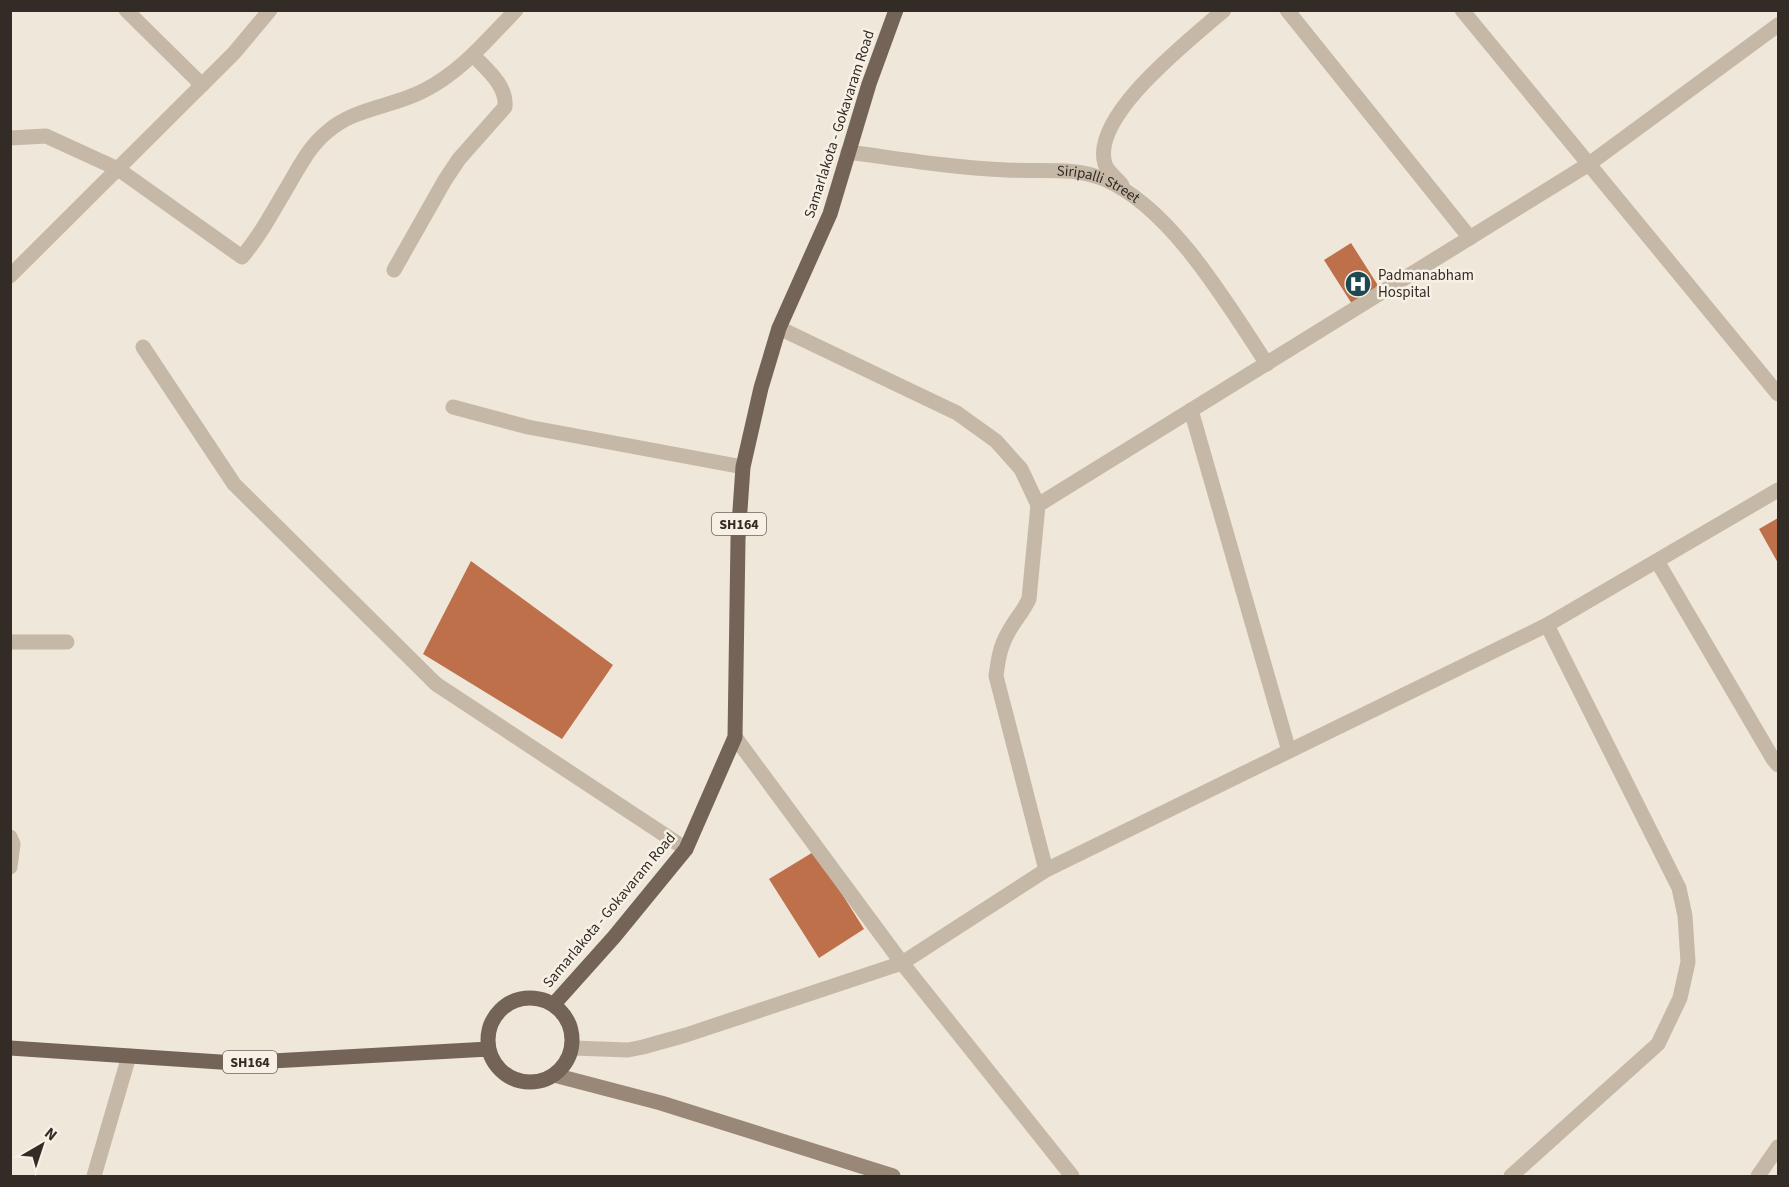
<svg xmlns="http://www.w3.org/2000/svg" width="1789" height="1187" font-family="'Source Sans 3',sans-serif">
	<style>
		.building { fill: #bd7049 }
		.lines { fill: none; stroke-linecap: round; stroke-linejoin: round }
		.service { stroke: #c6b8a6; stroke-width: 15 }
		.minor { stroke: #c6b8a6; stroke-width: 15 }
		.tertiary { stroke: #c6b8a6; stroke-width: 15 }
		.secondary { stroke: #998778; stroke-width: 15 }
		.primary { stroke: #746458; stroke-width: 15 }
		.labels { text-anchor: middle; stroke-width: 5; stroke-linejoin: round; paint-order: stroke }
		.shield { fill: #f7f1e5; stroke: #6e665f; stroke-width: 1.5 }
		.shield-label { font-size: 14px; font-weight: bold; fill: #332b26 }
		.street-label { font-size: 15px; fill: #332b26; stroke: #f7f1e5 }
		.poi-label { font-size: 15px; fill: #332b26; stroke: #f7f1e5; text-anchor: start }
	</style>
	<rect width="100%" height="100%" fill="#efe7d9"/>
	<path class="building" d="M1351,243L1379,287L1352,304L1324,260Z
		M1778,518V563L1759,529Z
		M471,561L613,665L562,739L423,654Z
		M815,851L864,929L819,958L769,879Z"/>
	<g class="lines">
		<path class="service" d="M10,642H67
			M436,684L686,849"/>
		<g class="minor">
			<path d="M126,10L202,85"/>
			<path d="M1287,10L1470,238"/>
			<path d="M1462,10L1778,394"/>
			<path d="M10,138L46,136L118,169L242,257C262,233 276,206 292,179C302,162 311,145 327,132C354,108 392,107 423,91C461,72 487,40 516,10"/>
			<path id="s1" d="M848,152C901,159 954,168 1007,170C1041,172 1074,166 1106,180C1172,209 1228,305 1267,364"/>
			<path d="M1122,185C1117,179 1107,171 1105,164C1090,116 1191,39 1224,10"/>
			<path d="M394,270L445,180L459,159L505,107C507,85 487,70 473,55"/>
			<path d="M10,276L234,53L270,10"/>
			<path d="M779,328L957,413L996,441L1021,469L1038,505"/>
			<path d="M143,347L234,484L436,684"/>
			<path d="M453,407L528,427L743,467"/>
			<path d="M1191,410L1289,751"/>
			<path d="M1657,561L1773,759L1778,765"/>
			<path d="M735,737L902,963L1072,1176"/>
			<path d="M10,837L13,844L10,867"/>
			<path d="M1046,870L996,676C998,661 1000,646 1008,633C1014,621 1023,612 1029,599L1038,505L1589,164L1778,25"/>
			<path d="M94,1176L129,1056"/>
			<path d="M1511,1176L1658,1044L1680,998L1688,962L1685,916L1679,888L1547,625"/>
			<path d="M1758,1176L1778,1147"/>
		</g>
		<path class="tertiary" d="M573,1048L628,1050L643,1047L686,1035L902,963L1046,870L1547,625L1778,490"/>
		<path class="secondary" d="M554,1075L661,1103L893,1176"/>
		<path class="primary" d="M488 1040a42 42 0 1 1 84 0a42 42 0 1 1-84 0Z
			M554,1004L614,937L686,849L735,737L738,539L743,467L761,388L779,328L830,214L869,84L896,10
			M10,1048L235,1063L489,1049"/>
	</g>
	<defs>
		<symbol id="hospital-disc" viewBox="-11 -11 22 22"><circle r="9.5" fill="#1f4951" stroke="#f7f1e5"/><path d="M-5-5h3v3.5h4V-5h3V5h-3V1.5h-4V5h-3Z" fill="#fff"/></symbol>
	</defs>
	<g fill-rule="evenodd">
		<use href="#hospital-disc" x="1343" y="269" width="30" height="30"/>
	</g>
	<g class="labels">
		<g class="shield">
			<rect x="712" y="513" width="54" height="22" rx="4.5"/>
			<rect x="223" y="1051" width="54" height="22" rx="4.5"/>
		</g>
		<g class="shield-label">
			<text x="739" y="529">SH164</text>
			<text x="250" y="1067">SH164</text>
		</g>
		<g class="street-label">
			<text transform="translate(839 124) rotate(-72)" y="5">Samarlakota - Gokavaram Road</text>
			<text dy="5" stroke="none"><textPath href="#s1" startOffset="254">Siripalli Street</textPath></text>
			<text transform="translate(609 910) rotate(-50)" y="5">Samarlakota - Gokavaram Road</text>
		</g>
		<g class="poi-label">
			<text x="1378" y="280">Padmanabham<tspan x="1378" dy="17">Hospital</tspan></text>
		</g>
	</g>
	<rect width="1789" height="1187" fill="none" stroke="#332b26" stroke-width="24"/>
	<g transform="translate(42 1145) rotate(39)" stroke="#f7f1e5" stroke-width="4.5" paint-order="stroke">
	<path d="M0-4.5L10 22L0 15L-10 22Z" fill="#332b26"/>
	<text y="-9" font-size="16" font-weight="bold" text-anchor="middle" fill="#332b26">N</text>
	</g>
</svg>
